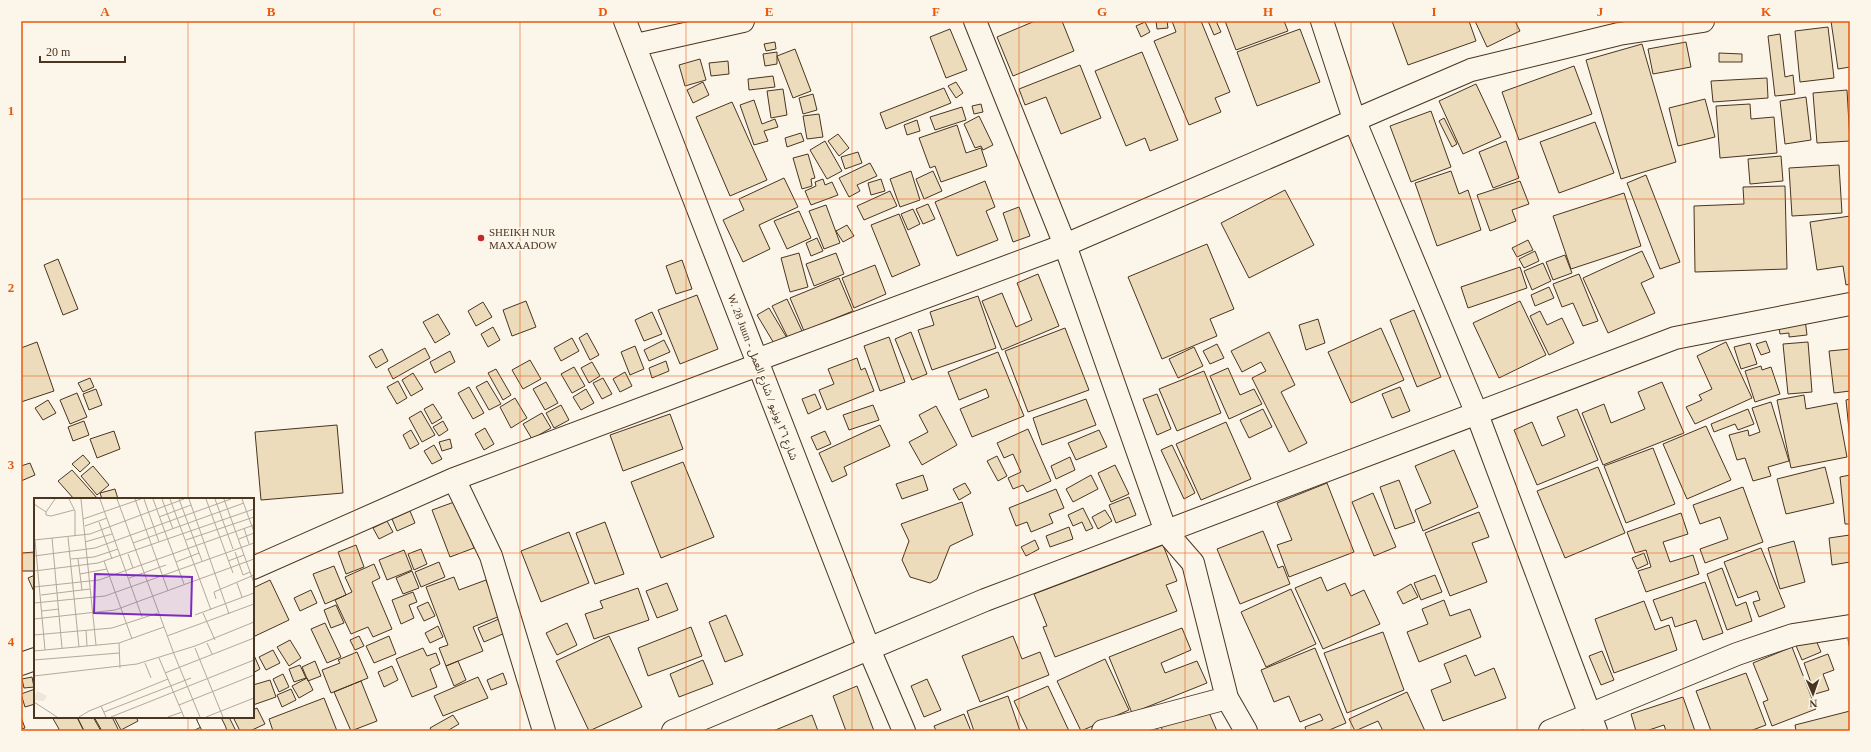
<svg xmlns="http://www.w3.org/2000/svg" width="1871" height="752" font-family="'Times New Roman','Noto Sans Arabic',serif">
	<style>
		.building { fill: #ecdcbc; stroke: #4a3520 }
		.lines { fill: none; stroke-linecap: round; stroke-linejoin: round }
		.minor-casing { stroke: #4a3520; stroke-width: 24 }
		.minor { stroke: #fbf6e9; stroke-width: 22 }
		.grid { fill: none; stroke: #e8590c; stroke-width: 1; stroke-opacity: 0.55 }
		.poi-dot { fill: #c62828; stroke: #fbf6e9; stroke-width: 1.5 }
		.labels { text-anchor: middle; stroke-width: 3; stroke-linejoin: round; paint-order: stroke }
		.poi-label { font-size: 11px; fill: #4a3520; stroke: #fbf6e9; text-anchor: start }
		.street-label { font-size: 11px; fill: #4a3520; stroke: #fbf6e9 }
		.inset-road { fill: none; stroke: #b4a999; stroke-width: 1 }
		.view { fill: #7b2cbf; fill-opacity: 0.15; stroke: #7b2cbf; stroke-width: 2 }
		.inset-edge { fill: none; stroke: #4a3520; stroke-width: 2 }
		.neatline { fill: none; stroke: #e8590c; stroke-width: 1.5 }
		.grid-label { font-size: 13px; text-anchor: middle; font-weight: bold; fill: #e8590c }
	</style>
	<rect width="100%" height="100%" fill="#fbf6e9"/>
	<path class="building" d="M1035,21H1062L1074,51L1013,76L997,37Z
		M1156,21H1167L1168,28L1157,29Z
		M1172,21H1201L1230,92L1215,98L1221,112L1189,125L1154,41L1176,32Z
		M1208,21H1216L1221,32L1214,35Z
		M1225,21H1284L1288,31L1236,50Z
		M1392,21H1469L1476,41L1408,65Z
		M1475,21H1515L1520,31L1487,47Z
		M1831,21H1850V67L1838,69Z
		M1145,22L1150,32L1141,37L1136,26Z
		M1828,27L1834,78L1800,82L1795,31Z
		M950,29L967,70L946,78L930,37Z
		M1300,29L1320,82L1257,106L1237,52Z
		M1780,34L1785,77L1793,75L1795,94L1775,96L1768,36Z
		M775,42L776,49L766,51L764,44Z
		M1686,42L1691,67L1653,74L1648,49Z
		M1642,44L1676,162L1621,179L1586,60Z
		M795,49L811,91L793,98L777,56Z
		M777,52V64L765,66L763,54Z
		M1142,52L1178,140L1150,151L1145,138L1126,146L1095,71Z
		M1719,53L1742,54V62H1719Z
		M700,59L706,80L685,86L679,65Z
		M728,61L729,74L711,76L709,63Z
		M1080,65L1101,118L1061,134L1046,97L1025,105L1019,89Z
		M1574,66L1592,114L1519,140L1502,92Z
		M773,76L775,87L749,90L748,79Z
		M1767,78L1768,98L1713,102L1711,81Z
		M703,82L709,95L693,103L687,90Z
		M956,82L963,93L956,98L948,86Z
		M1476,84L1501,137L1463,154L1439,101Z
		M944,88L951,103L886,129L880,113Z
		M783,89L787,115L771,118L767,91Z
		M1847,90L1850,141L1817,143L1813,93Z
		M813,94L817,110L803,114L799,98Z
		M1806,97L1811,140L1785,144L1780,101Z
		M1705,99L1715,137L1678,146L1669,108Z
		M754,100L762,124L775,119L778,127L764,131L768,141L754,145L740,105Z
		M732,102L767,180L730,196L696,117Z
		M981,104L983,112L974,114L972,106Z
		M1750,104L1751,119L1774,117L1777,153L1720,158L1716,106Z
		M962,107L966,120L935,130L930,117Z
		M1431,111L1451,167L1411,182L1390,126Z
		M819,114L823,137L807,139L803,116Z
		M979,116L993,145L983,150L981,146L975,148L964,124Z
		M1444,118L1457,144L1452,147L1439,121Z
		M917,120L920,131L907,135L904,125Z
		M1595,122L1614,173L1559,193L1540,142Z
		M957,125L966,153L981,148L987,166L941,182L935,166L930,168L919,138Z
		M801,133L804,141L787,147L785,138Z
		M838,134L849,148L839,156L828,141Z
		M825,141L842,171L827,179L810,150Z
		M1506,141L1519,178L1493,188L1479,152Z
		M858,152L862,163L845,169L841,157Z
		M808,154L815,178L811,179L812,186L802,189L793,158Z
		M1781,156L1783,181L1750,184L1748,159Z
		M870,163L877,176L857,185L860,191L849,197L839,178Z
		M1839,165L1842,213L1792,216L1789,168Z
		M911,171L920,200L900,207L890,179Z
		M933,171L942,191L924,199L916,179Z
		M1451,171L1459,194L1468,190L1481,230L1437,246L1415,183Z
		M1646,175L1680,262L1660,269L1627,183Z
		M784,178L798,207L759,225L770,249L743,262L723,220L744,210L739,199Z
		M823,179L825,185L832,182L838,195L811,205L805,191L816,186L815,182Z
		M881,179L885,191L871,195L868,183Z
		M985,181L995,207L986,211L998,240L957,256L935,202Z
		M1520,181L1529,204L1512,210L1516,221L1490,231L1477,195Z
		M1785,186L1787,269L1695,272L1694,206L1744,204L1743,187Z
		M1285,190L1314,245L1249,278L1221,223Z
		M890,191L897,206L864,220L857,206Z
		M1624,193L1641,246L1571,269L1553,216Z
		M928,204L935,219L923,224L916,209Z
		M826,205L840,243L824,249L809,211Z
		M1019,207L1030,236L1013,242L1003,213Z
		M913,209L920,224L908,230L901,214Z
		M799,211L811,238L787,249L774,221Z
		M899,214L920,265L892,277L871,225Z
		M1850,216V284L1846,285L1843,266L1817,270L1810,222Z
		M847,225L854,236L843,242L836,231Z
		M817,238L823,251L811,256L806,243Z
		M1528,240L1533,250L1517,257L1512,248Z
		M1207,244L1234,309L1210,319L1217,336L1162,359L1128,277Z
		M1535,251L1539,261L1524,268L1519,259Z
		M1642,251L1654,277L1641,283L1655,313L1608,333L1583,278Z
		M799,253L808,287L790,292L781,258Z
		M836,253L844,274L814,286L806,264Z
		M1565,255L1572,273L1553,280L1546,262Z
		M58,259L78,309L63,315L44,265Z
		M682,260L692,289L676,294L666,266Z
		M1543,263L1551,281L1532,290L1524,271Z
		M875,265L886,294L854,308L842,278Z
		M1520,267L1527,288L1468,308L1461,287Z
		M1038,274L1059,326L1002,350L982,301L1002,293L1016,327L1032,320L1017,283Z
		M1579,274L1598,321L1583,326L1573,303L1562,307L1553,284Z
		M839,278L853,311L804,331L790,298Z
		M1549,287L1554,298L1535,306L1531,295Z
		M697,295L718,349L680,364L658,310Z
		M978,296L996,348L932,370L918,330L934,325L930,312Z
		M787,299L802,331L788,338L772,306Z
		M526,301L536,327L512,336L503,310Z
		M1520,301L1546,355L1499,378L1473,323Z
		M483,302L492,317L476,326L468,311Z
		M769,308L787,338L775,345L757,315Z
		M1414,310L1441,377L1417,387L1390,320Z
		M1540,311L1547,325L1562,318L1574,343L1549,355L1530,316Z
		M652,312L662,334L644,341L635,320Z
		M438,314L450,334L435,343L423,322Z
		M1318,319L1325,343L1306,350L1299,325Z
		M1805,319L1807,335L1789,337V333L1780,334L1778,322Z
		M493,327L500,340L488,347L481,334Z
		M1065,328L1089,390L1028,412L1005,351Z
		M1381,328L1404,380L1351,403L1328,352Z
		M911,332L927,374L912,380L895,339Z
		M1269,332L1295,385L1281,392L1307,443L1289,452L1252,378L1266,371L1261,362L1242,372L1231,351Z
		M587,333L599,355L590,360L579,338Z
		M889,337L905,382L880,391L864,346Z
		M572,338L579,351L561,361L554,348Z
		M664,340L670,352L649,361L644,350Z
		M1766,341L1770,352L1761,355L1756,344Z
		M37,342L54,391L21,402V348Z
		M1726,342L1752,398L1695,424L1686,407L1702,400L1699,395L1712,389L1697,356Z
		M1808,342L1812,392L1788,394L1783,344Z
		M1750,343L1757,364L1741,369L1734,347Z
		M1217,344L1224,358L1210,364L1203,351Z
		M635,346L644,369L630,375L621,352Z
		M1194,347L1203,366L1178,378L1169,359Z
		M425,348L430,358L393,379L388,369Z
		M382,349L388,361L376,368L369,356Z
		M1850,349V391L1834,393L1829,351Z
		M450,351L455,362L435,373L430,362Z
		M998,352L1024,416L972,437L960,409L989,397L986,389L959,400L948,372Z
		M857,358L861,370L865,368L874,391L827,410L819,390L834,384L828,369Z
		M530,360L541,379L523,389L512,370Z
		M666,361L669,371L652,378L649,368Z
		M592,362L600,376L589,383L581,368Z
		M1761,366L1762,370L1771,367L1780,394L1755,402L1745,371Z
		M574,367L585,386L572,393L561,374Z
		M1228,368L1240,395L1254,389L1262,404L1229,419L1210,376Z
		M496,369L511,395L503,400L488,373Z
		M1204,371L1221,413L1177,431L1159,389Z
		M625,372L632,386L620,392L613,379Z
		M413,373L423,389L411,396L402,380Z
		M90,378L94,387L83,392L78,383Z
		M603,378L612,394L602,399L593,383Z
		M398,381L407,398L397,404L387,387Z
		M487,381L501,404L489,410L476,387Z
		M546,382L558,403L545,410L533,389Z
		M1662,382L1684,433L1603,465L1582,413L1604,404L1611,423L1645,409L1638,392Z
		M469,387L484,413L473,419L458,393Z
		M1400,387L1410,411L1392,418L1382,394Z
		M96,389L102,405L89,410L83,394Z
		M586,389L594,403L581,410L573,397Z
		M77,393L87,417L70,424L60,400Z
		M815,394L821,408L808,414L802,399Z
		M1157,394L1171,429L1157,435L1143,399Z
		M1804,395L1806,409L1837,403L1847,457L1791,468L1777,400Z
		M515,398L527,418L511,428L500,407Z
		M1086,399L1096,425L1042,445L1033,418Z
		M1850,399V440L1846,400Z
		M48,400L56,413L43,420L35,408Z
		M1771,402L1789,461L1768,467L1771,476L1753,481L1745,458L1737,460L1729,435L1748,430L1749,436L1760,432L1752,408Z
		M433,404L442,418L432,424L424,409Z
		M561,405L569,420L554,428L546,413Z
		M873,405L879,420L849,430L843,415Z
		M936,406L957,445L922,465L909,442L928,432L919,415Z
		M1263,409L1272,427L1249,438L1240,420Z
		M1577,409L1598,460L1537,485L1514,430L1532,422L1542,446L1565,436L1557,417Z
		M1748,409L1754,424L1738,430L1735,424L1714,432L1711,424Z
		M421,411L435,435L422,442L409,418Z
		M542,413L551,428L532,439L523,424Z
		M670,414L683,449L623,471L610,435Z
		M84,421L89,435L73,441L68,427Z
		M443,421L448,430L439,436L433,427Z
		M1226,422L1251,479L1201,500L1176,444Z
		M337,425L343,493L261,500L255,432Z
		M880,425L890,446L844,467L847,475L832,482L819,453Z
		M1706,426L1731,480L1687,499L1663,444Z
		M485,428L494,444L484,450L475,434Z
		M1028,429L1051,481L1027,492L1023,485L1013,489L1008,478L1021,472L1013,454L1004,458L997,443Z
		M411,430L419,444L410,449L403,435Z
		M1099,430L1107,447L1076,460L1068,443Z
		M114,431L120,449L97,458L90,439Z
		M825,431L831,444L817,450L811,437Z
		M450,439L452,448L442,451L439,442Z
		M434,445L442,459L432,464L424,451Z
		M1172,445L1195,493L1184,499L1161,450Z
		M1653,448L1675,504L1626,523L1604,466Z
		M1454,450L1478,507L1423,531L1415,510L1431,503L1415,466Z
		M83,455L90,463L80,472L72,464Z
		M997,456L1007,476L998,481L987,461Z
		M1070,457L1075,470L1056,479L1051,466Z
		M683,462L714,537L661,558L631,482Z
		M30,463L35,475L21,481V466Z
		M1115,465L1129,494L1111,502L1098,473Z
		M93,466L109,485L97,495L81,476Z
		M1598,467L1625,533L1565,558L1537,491Z
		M1825,467L1834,503L1786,514L1777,479Z
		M72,470L98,499H74L58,481Z
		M923,475L928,490L902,499L896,484Z
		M1091,475L1098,489L1073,502L1066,489Z
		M1850,475V524H1845L1840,477Z
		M1399,480L1415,522L1395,529L1380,487Z
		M965,483L971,493L959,500L953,489Z
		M1327,483L1354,552L1289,577L1277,545L1292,540L1277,503Z
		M1743,487L1763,542L1705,563L1700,549L1728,539L1720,517L1700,524L1693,505Z
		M115,489L118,499H102L100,493Z
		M1056,489L1064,508L1049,514L1053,523L1031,532L1027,522L1016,526L1009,508Z
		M1373,493L1396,547L1374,556L1352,502Z
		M1129,497L1136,515L1116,523L1109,505Z
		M457,501L474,548L450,557L432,510Z
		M962,502L973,535L950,546L937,579L930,583L910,577L902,560L909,541L901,524Z
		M1083,508L1093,528L1086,531L1082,522L1073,526L1068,515Z
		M1105,510L1112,521L1098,529L1092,517Z
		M410,511L415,523L397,531L392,519Z
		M1479,512L1489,537L1472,543L1487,582L1450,596L1425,533Z
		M1681,513L1688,534L1663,542L1670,562L1693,555L1699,574L1646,592L1638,571L1651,567L1646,550L1635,553L1627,532Z
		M387,521L393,532L379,539L373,528Z
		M605,522L624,574L595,584L576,533Z
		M1069,527L1073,539L1050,547L1046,536Z
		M1263,531L1278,568L1283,566L1290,584L1240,604L1217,549Z
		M569,532L589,583L541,602L521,551Z
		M1850,535V562L1832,565L1829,538Z
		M1035,540L1039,549L1026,556L1021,547Z
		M1794,541L1805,582L1780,589L1768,548Z
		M356,545L364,567L346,574L338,552Z
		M1163,545L1177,581L1166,585L1177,611L1055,657L1043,627L1047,626L1034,594Z
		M1761,548L1785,607L1759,617L1753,602L1760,600L1757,591L1738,598L1724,562Z
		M421,549L427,564L414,570L408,554Z
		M404,550L412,570L387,580L379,560Z
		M35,552V571H22V553Z
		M1644,553L1648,564L1637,569L1632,558Z
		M439,562L445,577L421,587L415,572Z
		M374,564L380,578L372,582L392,629L373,637L368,627L351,634L335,600L352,592L345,577Z
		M334,566L346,595L325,604L313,574Z
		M1722,568L1736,606L1746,602L1752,621L1727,630L1707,574Z
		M412,571L419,588L403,594L396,578Z
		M35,575V594L28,578Z
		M1435,575L1442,592L1421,600L1414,583Z
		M454,577L459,590L486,580L500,616L473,627L483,651L446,666L439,648L448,645L426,587Z
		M1321,577L1327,591L1345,583L1351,596L1364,590L1380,624L1323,649L1295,588Z
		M270,580L289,620L253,637V588Z
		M1705,582L1723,633L1703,640L1696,620L1675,627L1672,617L1661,621L1653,600Z
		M667,583L678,610L657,618L646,591Z
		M1411,584L1418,597L1403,604L1397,592Z
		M638,588L649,620L594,639L585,614L603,608L600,601Z
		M1291,589L1316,644L1266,667L1241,612Z
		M311,590L317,603L300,611L294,598Z
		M413,592L417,602L409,605L414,618L401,624L392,600Z
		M1444,600L1450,616L1470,609L1481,637L1419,662L1407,632L1428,624L1422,609Z
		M1644,601L1655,630L1669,625L1677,650L1614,673L1595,619Z
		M428,602L435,616L424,621L417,607Z
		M336,605L344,623L331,628L324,610Z
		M726,615L743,655L725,662L709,622Z
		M499,619L505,633L484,642L478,628Z
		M325,623L341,657L327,663L311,629Z
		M567,623L577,645L557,655L546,633Z
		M438,626L443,637L430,643L425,633Z
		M691,627L702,656L648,676L638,648Z
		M1182,628L1191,650L1161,663L1165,673L1197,661L1207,683L1132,713L1109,657Z
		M1383,632L1404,690L1347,713L1324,653Z
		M1813,633L1821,652L1802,660L1794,641Z
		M359,636L364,646L355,650L350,640Z
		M389,636L396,654L374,663L366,646Z
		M609,636L642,707L589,731L556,661Z
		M1013,636L1022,659L1040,652L1049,675L980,702L962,656Z
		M1848,639H1850V651Z
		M290,640L301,658L289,666L277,647Z
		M1792,647L1816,709L1772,726L1763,702L1768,700L1753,663Z
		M423,648L427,656L436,653L440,664L430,669L437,687L412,697L396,659Z
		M1315,648L1346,723L1327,731H1306L1305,727L1323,720L1320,714L1300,722L1289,696L1274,702L1261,670Z
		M273,650L280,663L266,670L259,657Z
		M1602,651L1614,680L1601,685L1589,656Z
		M357,652L368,678L331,693L322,670L340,663L338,660Z
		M253,653L260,669L253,673Z
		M1828,654L1834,670L1823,674L1829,690L1815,694L1804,663Z
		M1466,655L1475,676L1494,668L1506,698L1443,721L1431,690L1451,682L1444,664Z
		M1105,659L1129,710L1081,731L1057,681Z
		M703,660L713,684L679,697L670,674Z
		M315,661L321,676L308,681L302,667Z
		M458,661L466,680L454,686L446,666Z
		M300,665L306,678L294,682L289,669Z
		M392,666L398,680L384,687L378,672Z
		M503,673L507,684L491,690L487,680Z
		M1746,673L1766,725L1750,731H1711L1696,691Z
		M283,674L289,687L279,692L273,679Z
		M32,677L34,687L24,688L22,679Z
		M478,677L488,698L443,716L434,696Z
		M307,678L313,690L299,698L292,686Z
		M927,679L941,710L924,717L911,686Z
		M270,680L276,697L253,705V685Z
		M361,681L377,721L351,731L334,692Z
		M857,686L874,731H846L833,696Z
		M1048,686L1069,731H1028L1014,701Z
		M35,689V704L25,707L21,694Z
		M291,689L296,700L282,707L277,695Z
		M1407,692L1425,731H1383L1378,721L1355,731L1349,719Z
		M1008,696L1020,731H974L967,711Z
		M1683,697L1695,731H1666L1664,725L1646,731H1636L1631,714Z
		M324,698L337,731H273L269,719Z
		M257,708L265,724L250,731H240L234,719L239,717H253V710Z
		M1207,708L1217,731H1163L1161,727Z
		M1850,711V731H1796L1795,725Z
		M964,714L971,731H936L934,726Z
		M453,715L459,724L447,731H432L430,728Z
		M812,715L818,731H773Z
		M21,717L25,728L21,729Z
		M52,717H77L84,731H56L59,729Z
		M77,717H93L101,731H84Z
		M94,717H112L119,731H102Z
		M114,717H136L138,721L121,730Z
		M222,717H229L236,731H219L214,721Z
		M201,727L203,731H193Z
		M1156,727L1158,731H1146Z"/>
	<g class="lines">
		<defs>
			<path id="minor" d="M625,21L869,649L904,731
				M975,21L1065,245L1166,532L1193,563L1227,698L1246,731
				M1322,21L1354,119L1477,414L1596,731
				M636,45L743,21
				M454,479L491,556L544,731
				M253,568L454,479L758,365L762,358L1065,245L1471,70L1619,34L1703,21
				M21,664L35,659
				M208,717L215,731
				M673,731L985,600L1675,338L1850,304
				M1103,731L1227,698
				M1550,731L1737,654L1793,635L1850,626"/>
		</defs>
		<use href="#minor" class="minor-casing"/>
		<use href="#minor" class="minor"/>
	</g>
	<path class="grid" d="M188,21V499M354,21V731M520,21V731M686,21V731M852,21V731M1019,21V731M1185,21V731M1351,21V731M1517,21V731M1683,21V731M21,199H1850M21,376H1850M21,553H35M253,553H1850M188,717V731"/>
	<circle class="poi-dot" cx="481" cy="238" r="4"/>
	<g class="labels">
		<g class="poi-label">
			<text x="489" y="236">SHEIKH NUR<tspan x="489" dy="13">MAXAADOW</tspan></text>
		</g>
		<g class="street-label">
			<text transform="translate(763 377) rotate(69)" y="4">W. 28 Juun - شارع ٢٦ يونيو / شارع العمل</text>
		</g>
	</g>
	<g transform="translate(34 498)">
		<rect width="220" height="220" fill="#fbf6e9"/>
		<path d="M3,193L13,198L10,203L0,202Z" fill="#ede6d9"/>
		<path class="inset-road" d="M35,1L41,13V38M47,1L62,147M66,1L108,119M83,1L140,156L166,219M101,1L134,93M110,1L125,44M119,1L150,86M128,1L139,31M136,1L177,112M145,1L168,63M155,1L195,116M172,1L199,75M181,1L199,51M190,1L220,85M208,1L220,34M0,6L12,14L21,1M12,14V17L17,18L40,12M125,19L157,7M49,21L107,1M65,24L78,61M51,28L73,20M210,30L215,46M34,39L45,149M18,40L28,150M205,41L220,35M0,42L56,36L150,1M1,42L11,152M152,42L220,19M51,44L78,36M99,45L210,5M201,54L209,77L216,74M94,56L99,70M0,58L61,50L197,1M37,61L60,59L84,51M44,61L48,92M70,63L98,141M194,63L210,57M142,64L165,55M0,73L64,65L220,11M46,76L73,71M95,80L132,67M203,85L208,99M0,89L65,82L220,27M187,91L220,77M7,97L56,91M182,101L180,94L187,91M0,105L71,98L220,45M8,113L25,111M169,115L181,142M161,117L220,95M0,121L81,112L220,61M52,132L53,148M0,137L78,130L124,115M133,138L220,106M85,145L86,170M173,145L178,156M161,150L189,219M0,153L85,145L130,129M125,160L150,219M0,162L85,155M111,165L117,180M131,175L220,140M0,178L103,166L161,148L220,124M0,204L23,219M145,207L220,177M67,208L72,219M70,214L157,180M45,219L55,213L134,181M77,219L220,162M134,219L148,214M172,219L220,200"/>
		<path class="view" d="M61,76L158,79L157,118L60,115Z"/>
		<rect width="220" height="220" class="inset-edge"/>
	</g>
	<rect width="1871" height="752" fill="none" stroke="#fbf6e9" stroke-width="44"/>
	<g transform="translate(1813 694) rotate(178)" stroke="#fbf6e9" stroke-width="3" paint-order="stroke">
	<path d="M0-3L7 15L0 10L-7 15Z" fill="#4a3520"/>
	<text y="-6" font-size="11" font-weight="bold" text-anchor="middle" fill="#4a3520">N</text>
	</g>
	<path d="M40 56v6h85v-6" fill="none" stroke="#4a3520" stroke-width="2"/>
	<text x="46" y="56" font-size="12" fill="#4a3520" stroke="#fbf6e9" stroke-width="3" paint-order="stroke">20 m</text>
	<rect x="22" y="22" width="1827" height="708" class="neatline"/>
	<g class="grid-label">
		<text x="105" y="16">A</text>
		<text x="271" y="16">B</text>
		<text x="437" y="16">C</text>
		<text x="603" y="16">D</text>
		<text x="769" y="16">E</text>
		<text x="936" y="16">F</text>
		<text x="1102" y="16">G</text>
		<text x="1268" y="16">H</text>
		<text x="1434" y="16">I</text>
		<text x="1600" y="16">J</text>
		<text x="1766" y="16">K</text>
		<text x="11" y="115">1</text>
		<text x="11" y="292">2</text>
		<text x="11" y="469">3</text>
		<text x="11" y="646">4</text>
	</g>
</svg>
